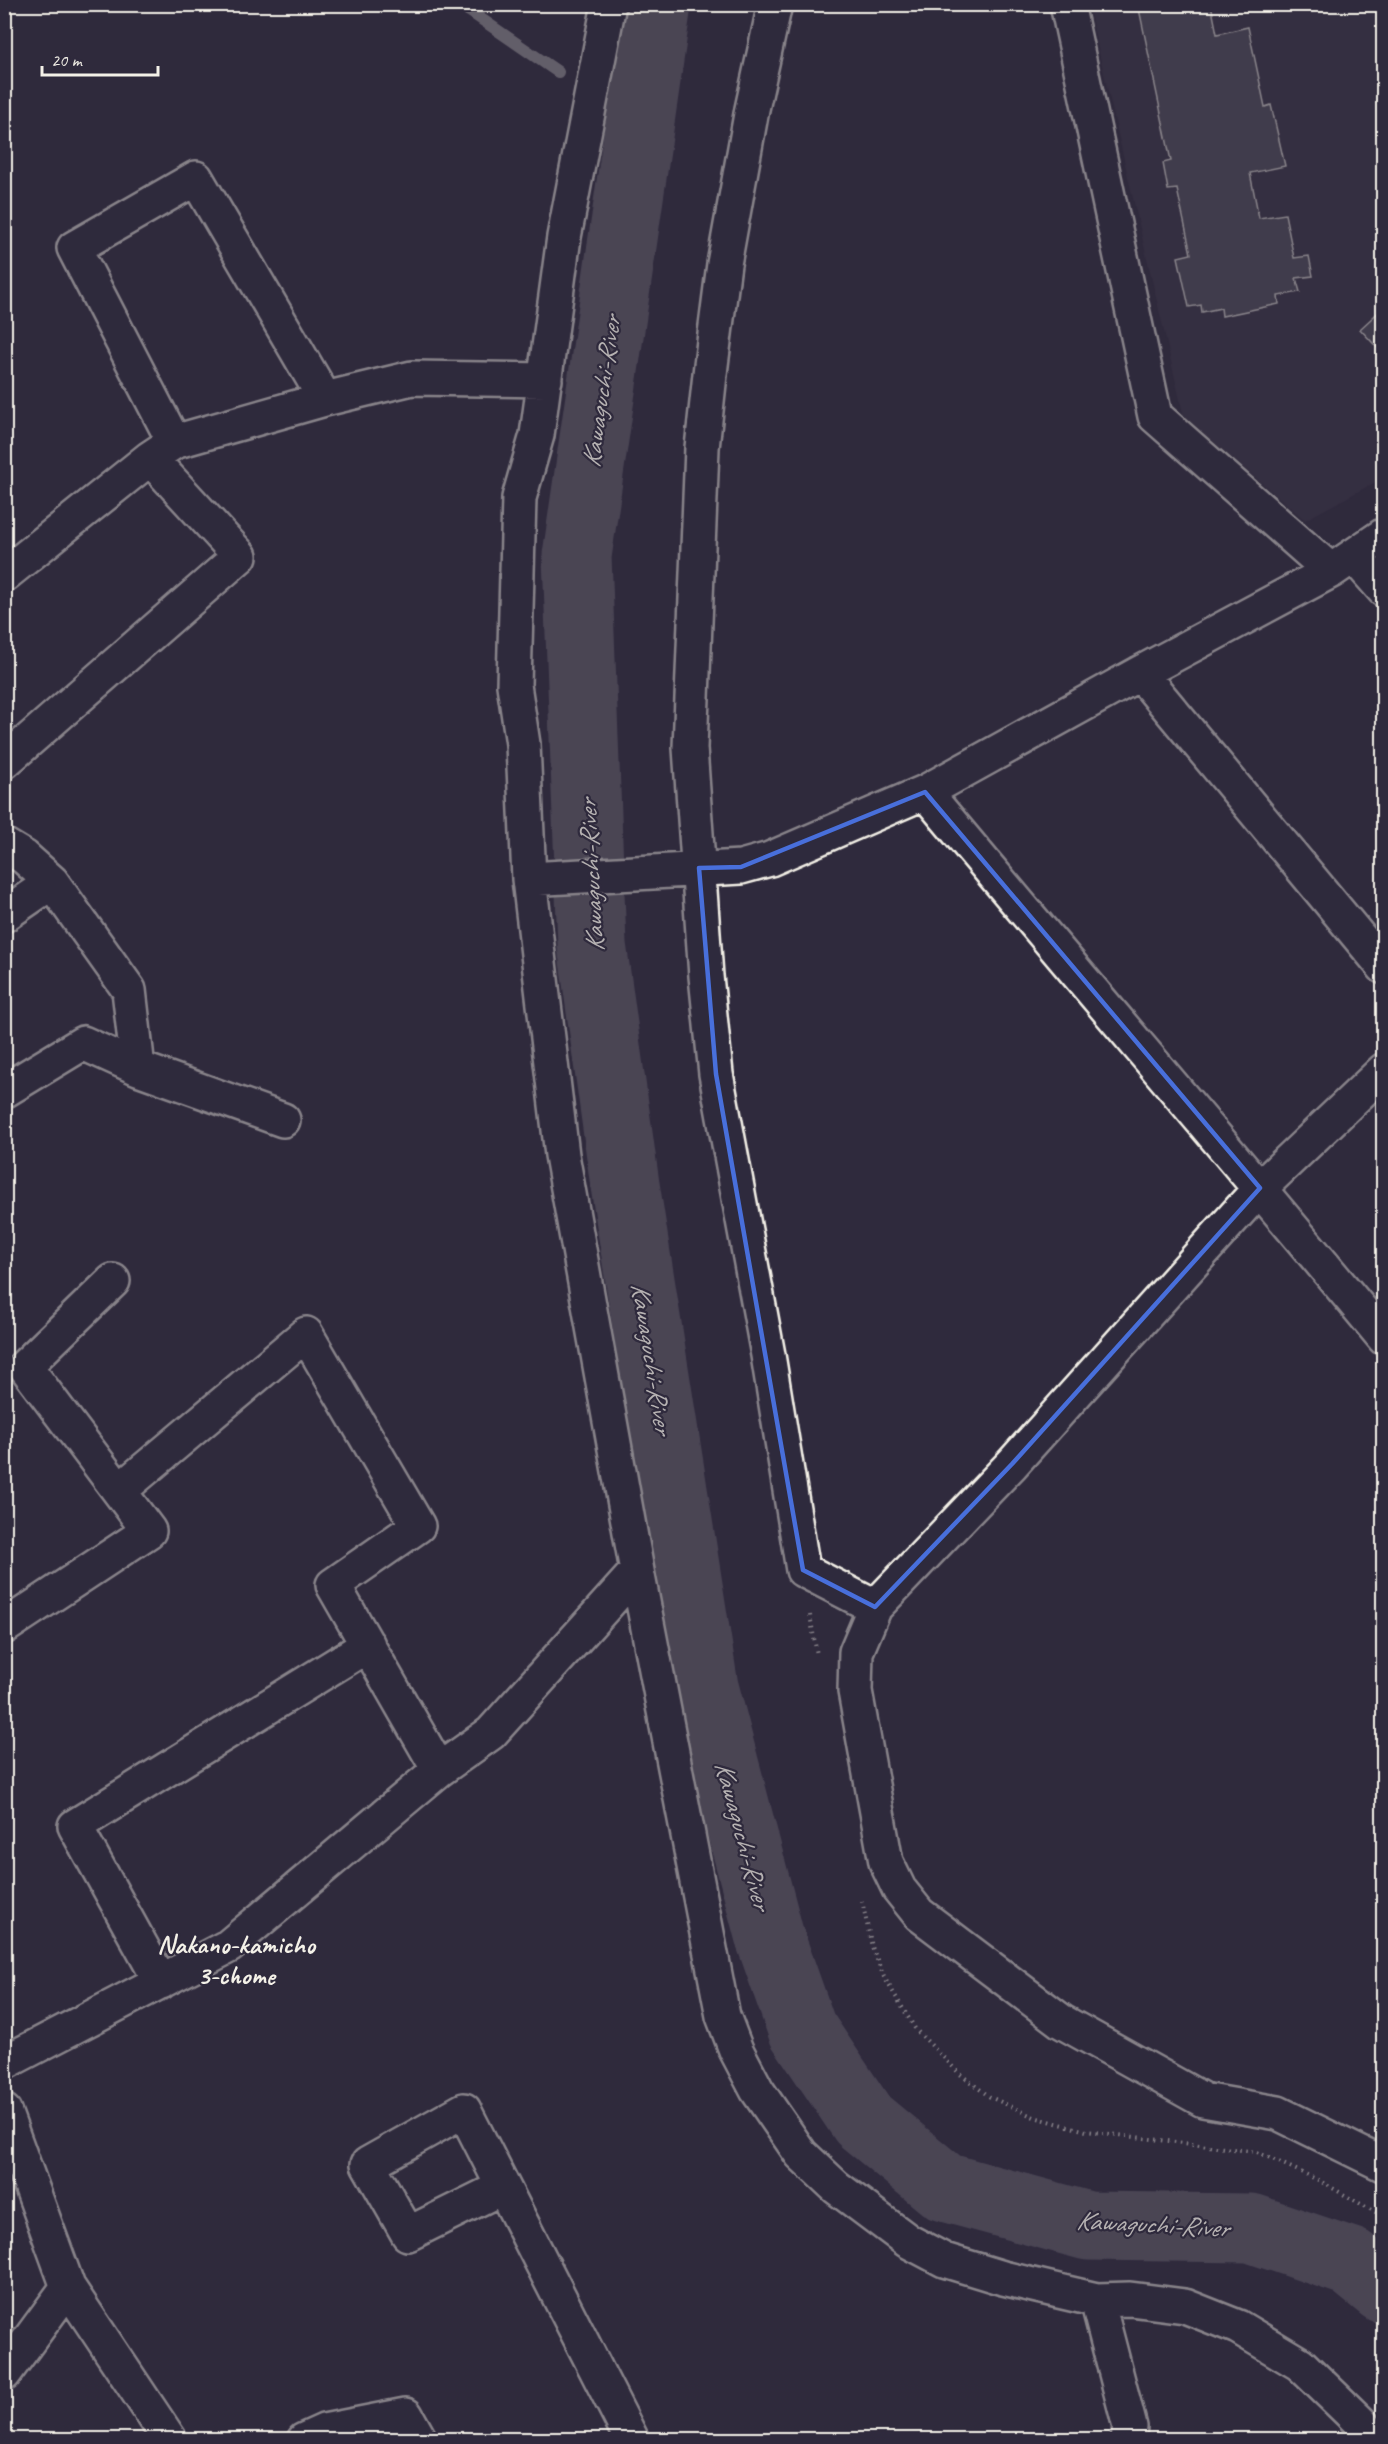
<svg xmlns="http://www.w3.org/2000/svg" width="1388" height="2444" font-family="Caveat,sans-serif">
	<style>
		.built { fill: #3b3647 }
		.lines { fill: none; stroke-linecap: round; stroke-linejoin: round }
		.stream { stroke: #a19ea0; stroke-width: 12 }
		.river { stroke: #6a6670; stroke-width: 69 }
		.building { fill: #56525f; stroke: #f4f1e8; stroke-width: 1.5 }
		.minor-casing { stroke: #f4f1e8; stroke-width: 38 }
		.path { stroke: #f4f1e8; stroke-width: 4; stroke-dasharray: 1.5 4.5; stroke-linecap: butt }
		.minor { stroke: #2f2a3d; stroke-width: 33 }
		.marked { fill: none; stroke: #486fdb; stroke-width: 4.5; stroke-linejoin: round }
		.labels { text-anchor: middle; stroke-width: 4.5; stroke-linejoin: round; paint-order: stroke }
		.water-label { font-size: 27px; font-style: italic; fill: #b6b2b2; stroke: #2f2a3d }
		.neighbourhood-label { font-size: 27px; font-weight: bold; fill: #f4f1e8; stroke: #2f2a3d }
	</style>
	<rect width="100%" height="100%" fill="#2f2a3d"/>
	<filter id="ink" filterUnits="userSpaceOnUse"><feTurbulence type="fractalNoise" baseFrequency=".0167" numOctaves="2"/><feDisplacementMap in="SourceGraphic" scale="12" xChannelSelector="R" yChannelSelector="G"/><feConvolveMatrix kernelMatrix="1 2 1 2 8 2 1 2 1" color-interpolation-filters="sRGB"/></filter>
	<g filter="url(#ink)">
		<path class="built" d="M1088,5H1383V478L1305,520L1184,417Z"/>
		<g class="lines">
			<path class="stream" d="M457,4L471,12L558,72"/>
			<path class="river" d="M657,4L577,556L592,945L625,1185L704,1687L770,1938L802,2029L863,2120L944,2187L1088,2226L1251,2228L1351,2262L1384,2289"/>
		</g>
		<path class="building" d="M1138,4H1211L1217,34L1248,27L1265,107L1271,105L1285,166L1250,173L1259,218L1285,214L1294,258L1309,256L1313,276L1296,278L1300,292L1278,296L1279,304L1222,316L1221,308L1202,312L1201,305L1189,307L1178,257L1191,254L1177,189L1168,190L1163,163L1171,161Z
			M1384,307V355L1360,329Z"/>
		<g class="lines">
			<defs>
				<path id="minor" d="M609,4L564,237L537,435L519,498L514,685L523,744L529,879L562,1155L637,1571L723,2016L736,2050L757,2090L801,2154L836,2187L908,2241L944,2260L1003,2278L1097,2300L1130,2299L1185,2306L1238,2327L1300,2364L1361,2423L1374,2440
					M775,4L752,109L724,264L711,365L702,448L690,748L706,976L716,1074L768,1355L803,1570L875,1607
					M1067,4L1155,416L1331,571
					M174,442L74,248L196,178L325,399
					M1354,556L1384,590
					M4,575L150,458L174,442L325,399L412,378L545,380
					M1140,673L1384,967
					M4,762L240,556L150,458
					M925,792C1077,975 1232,1154 1384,1338
					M4,845L24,857L52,882L129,990L138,1068
					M529,879L741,867L770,859L925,792L1140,673L1331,571L1384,535
					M4,915L52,882
					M1384,1070L1260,1188L1012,1464L875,1607L856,1652L855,1691L886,1862L899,1889L919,1914L1061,2021L1203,2100L1278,2113L1384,2165
					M4,1091L83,1043L138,1068L283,1120
					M113,1281L25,1366L119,1491
					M4,1627L149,1531L119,1491L306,1334L418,1526L333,1585L439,1770
					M161,1982L75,1826L368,1645
					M4,2063L229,1946L439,1770L491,1733L637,1571
					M4,2111L68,2287L170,2440
					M503,2187L408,2234L368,2164L464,2110L632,2440
					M1097,2300L1130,2427L1128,2440
					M4,2374L68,2287
					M304,2440L324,2431L406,2415L420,2440"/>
			</defs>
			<use href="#minor" class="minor-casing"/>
			<path class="path" d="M810,1615L817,1655
				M862,1901L872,1947L884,1977L916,2030L960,2074L990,2097L1034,2117L1086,2131L1257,2152L1318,2180L1384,2217"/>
			<use href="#minor" class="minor"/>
		</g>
	</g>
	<path d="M0 0H1388V2444H0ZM925,792L1260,1188L1012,1464L875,1607L803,1570L716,1074L699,868L741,867Z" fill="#2f2a3d" fill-opacity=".55" fill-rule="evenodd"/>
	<path class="marked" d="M925,792L1260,1188L1012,1464L875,1607L803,1570L716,1074L699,868L741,867Z"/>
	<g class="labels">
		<g class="water-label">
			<text transform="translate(601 392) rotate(-82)" y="9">Kawaguchi-River</text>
			<text transform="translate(591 876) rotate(-93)" y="9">Kawaguchi-River</text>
			<text transform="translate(652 1358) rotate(81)" y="9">Kawaguchi-River</text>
			<text transform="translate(743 1835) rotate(75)" y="9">Kawaguchi-River</text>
			<text transform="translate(1152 2224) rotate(3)" y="9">Kawaguchi-River</text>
		</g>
		<g class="neighbourhood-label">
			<text x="236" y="1953">Nakano-kamicho<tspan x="236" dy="31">3-chome</tspan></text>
		</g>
	</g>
	<rect width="1388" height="2444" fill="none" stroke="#2f2a3d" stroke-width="24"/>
	<rect x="12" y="12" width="1364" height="2420" fill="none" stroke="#f4f1e8" stroke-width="2" filter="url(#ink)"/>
	<path d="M42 66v9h116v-9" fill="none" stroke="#f4f1e8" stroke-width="3"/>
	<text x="51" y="66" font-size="18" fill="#f4f1e8" stroke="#2f2a3d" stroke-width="4.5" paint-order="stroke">20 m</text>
</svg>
